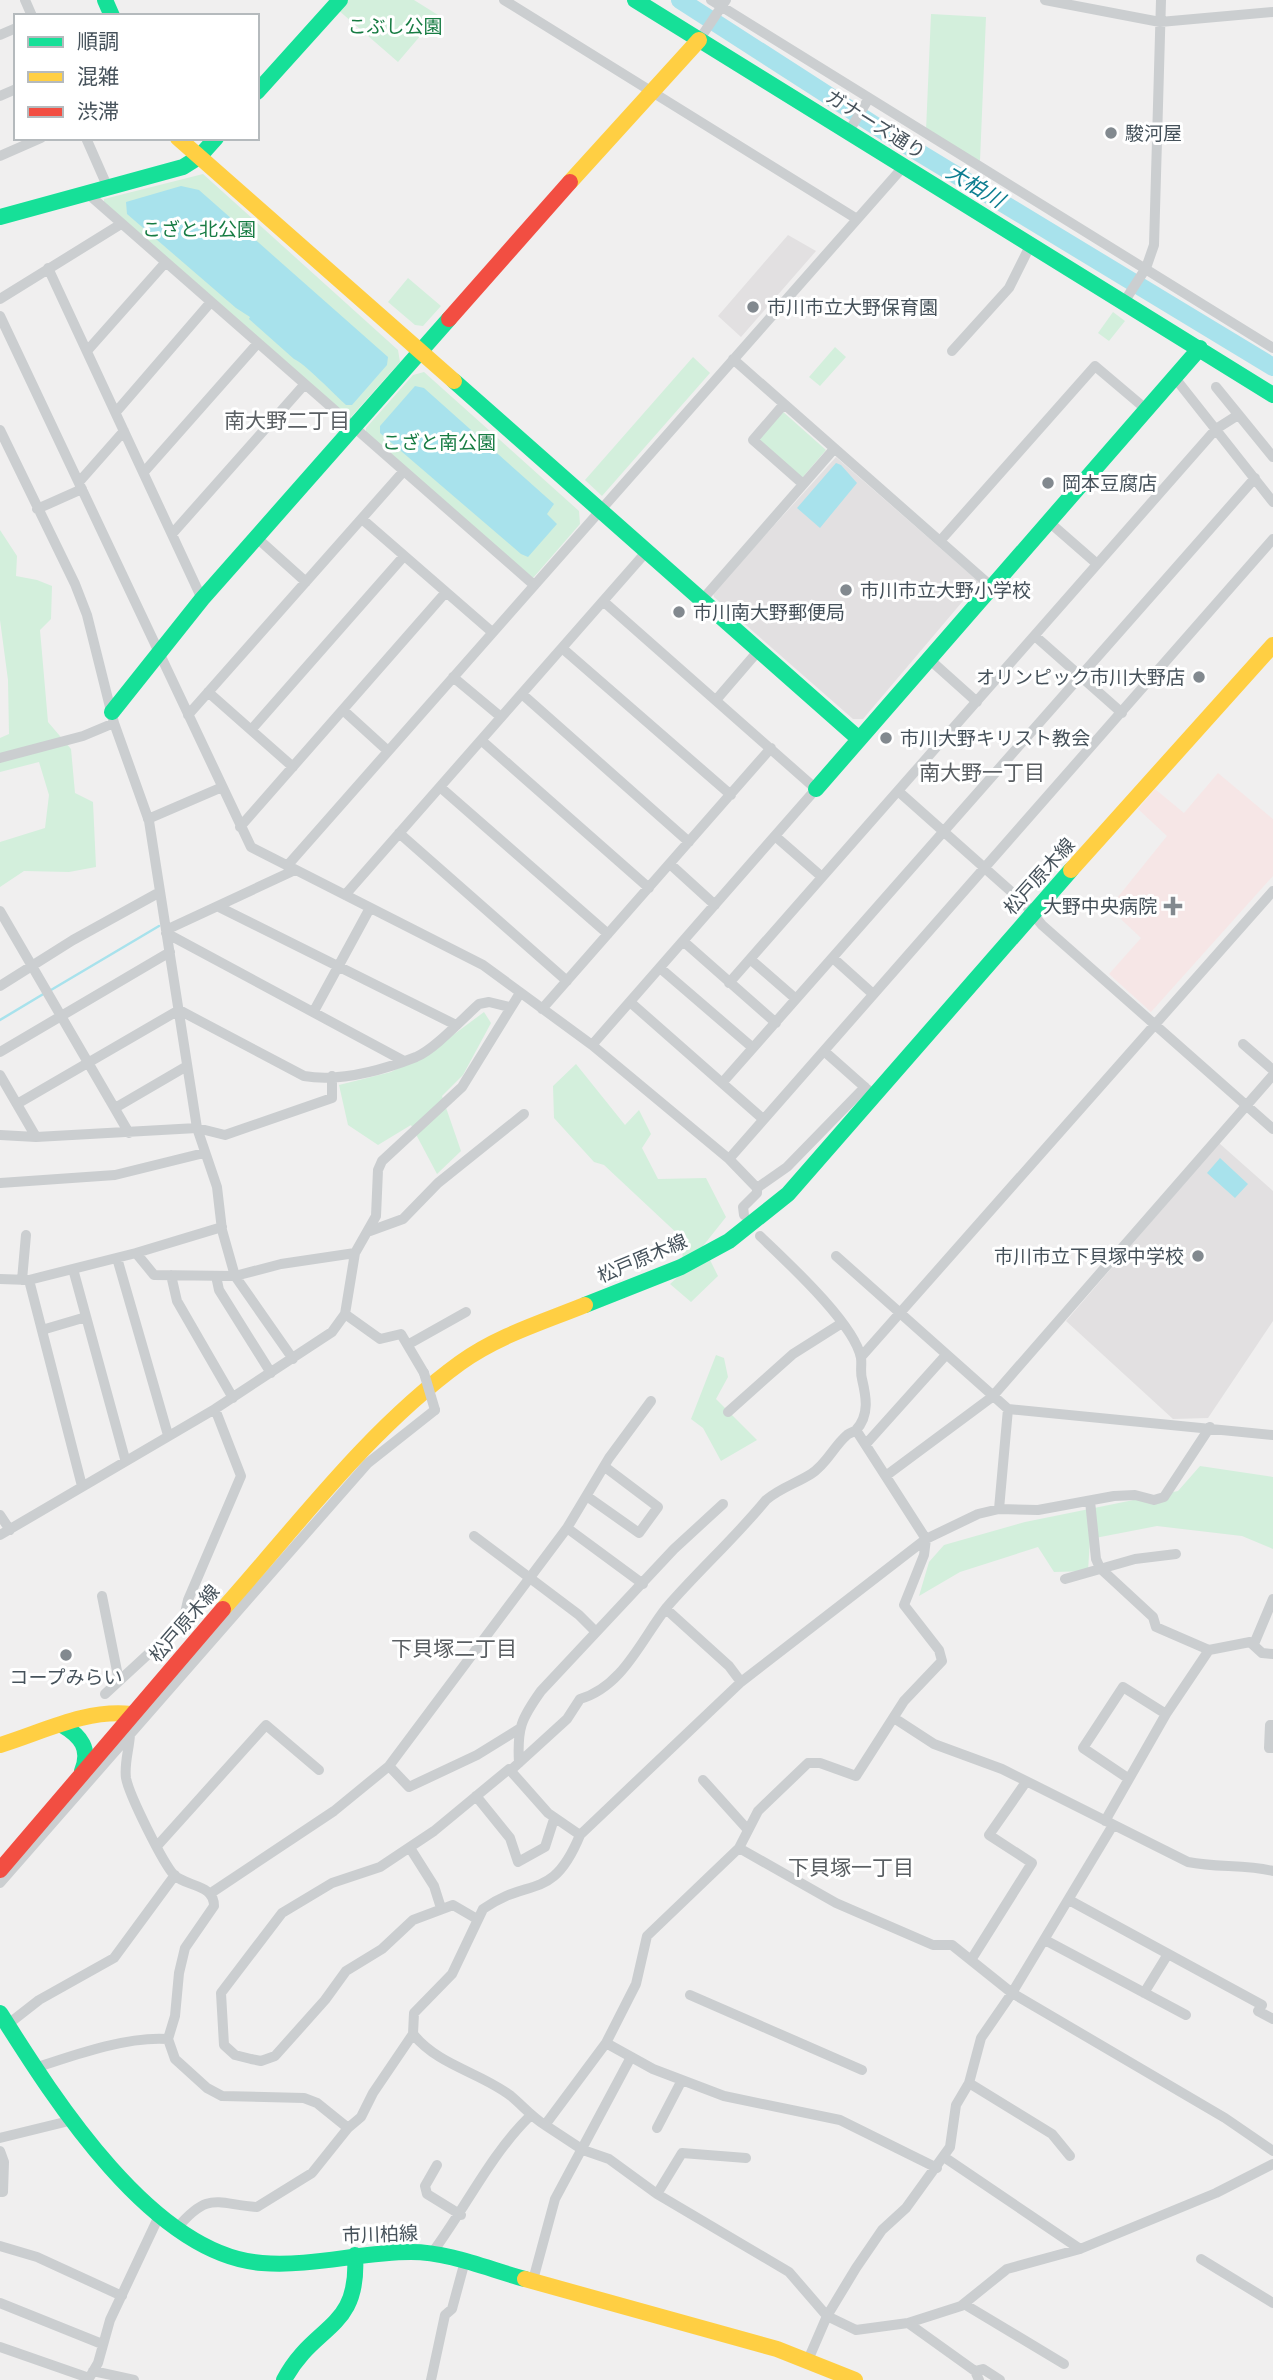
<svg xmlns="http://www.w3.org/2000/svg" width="1273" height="2380" font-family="'Archivo Narrow','Noto Sans JP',sans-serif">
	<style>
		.education { fill: #e2e0e1 }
		.medical { fill: #f6e6e6 }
		.green { fill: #d3efdc }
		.water { fill: #a8e2ec }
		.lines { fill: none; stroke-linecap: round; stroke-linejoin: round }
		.stream { stroke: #a8e2ec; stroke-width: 2.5 }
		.river { stroke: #a8e2ec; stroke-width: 18 }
		.street { stroke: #cbced0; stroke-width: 10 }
		.fast { stroke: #16e098; stroke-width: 16 }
		.slow { stroke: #ffcf43; stroke-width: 16 }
		.jam { stroke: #f24e42; stroke-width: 16 }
		.street-bridge { stroke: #cbced0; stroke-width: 10 }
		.poi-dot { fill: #82898f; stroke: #fff; stroke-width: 2.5 }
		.labels { text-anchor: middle; stroke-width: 6; stroke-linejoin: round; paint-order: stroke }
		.park-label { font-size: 19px; fill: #177c43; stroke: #fff }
		.street-label { font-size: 19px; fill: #46525b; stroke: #fff }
		.poi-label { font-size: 19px; fill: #46525b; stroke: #fff; text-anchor: start }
		.water-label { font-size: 21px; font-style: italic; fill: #0d7e91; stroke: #fff }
		.neighbourhood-label { font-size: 21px; fill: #5a5f63; stroke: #fff }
	</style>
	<rect width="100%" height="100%" fill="#f0efef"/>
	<path class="education" d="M788,235L816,251L741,337L718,316Z
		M836,457L979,582L863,719H853L714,597L713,593Z
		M1219,1143L1273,1191V1321L1208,1418L1173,1419L1066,1321Z"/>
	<path class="medical" d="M1218,773L1273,819V876L1151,1012L1109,974L1141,938L1109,908L1167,836L1138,809L1155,789L1184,813Z"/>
	<path class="green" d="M346,0H414L438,15L398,62L337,9Z
		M931,14L986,17L980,161L926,131Z
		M203,174L398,350L400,362L351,417H347L104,203V199Z
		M408,278L441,306L423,326L415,325L388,302Z
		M1113,312L1125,321L1109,341L1098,333Z
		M835,347L846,357L820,386L809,377Z
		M693,357L710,373L602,496L585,480Z
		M424,372L579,511L580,524L533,578L366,434V428L413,375Z
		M781,410L826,450L802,478L757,438Z
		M0,530L17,556L16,576L37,580L52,586L51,619L40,630L48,722L71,749L75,793L93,802L96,867L69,872L24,871L0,887V842L45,828L49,795L39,762L0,772V738L9,734L8,680L0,620Z
		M484,1012L491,1023L463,1075L442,1096L461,1151L437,1174L411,1125L378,1145L348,1125L339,1085L391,1072L433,1050Z
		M576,1064L625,1125L639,1110L651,1134L642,1148L658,1179L706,1178L726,1217L703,1246L718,1276L691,1302L670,1284L683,1272L682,1238L604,1165L594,1162L554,1118L553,1086Z
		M716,1355L724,1358L728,1377L716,1399L757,1440L721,1461L703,1428L691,1419Z
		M1200,1466L1273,1477V1549L1242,1536L1157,1526L1090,1539L1088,1571L1054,1572L1038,1547L960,1572L919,1596L929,1562L944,1545L1025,1522L1178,1491Z"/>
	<path class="water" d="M181,186L199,190L388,357L387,365L352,405H346C335,395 303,362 294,359L249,319L250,317L236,308L127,214L126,202Z
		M415,386L424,388L554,504L547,514L557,524L528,557L521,554L380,433V426Z
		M836,463L841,465L857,483L820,528L797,508Z
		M1220,1158L1248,1184L1235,1198L1207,1173Z"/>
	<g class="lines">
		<path class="stream" d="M51,990L159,926
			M0,1020L45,993"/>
		<path class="river" d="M680,0L885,132L1273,367"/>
		<path class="street" d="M25,0L32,16
			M504,0L857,219
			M711,0L1273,348
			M1045,0L1160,22L1273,12
			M0,35L16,28
			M699,40L726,0
			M0,96L16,89
			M849,131L869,98
			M86,138L108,188
			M0,156L41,138
			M87,193L534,585
			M48,268L202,599
			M0,299L121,224
			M1124,302L1146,268L1154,245L1161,0
			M0,316L251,847L483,965L592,1045L729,1159L757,1188V1193L743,1207L744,1215
			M87,351L165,263
			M952,351L1009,288L1031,244
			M733,359L992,587
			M1175,378L1273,502
			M1216,387L1273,457
			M784,404L753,440L803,484
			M116,412L210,303
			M0,430L75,584L87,615L114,723L149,821L197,1128L217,1187L222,1230L235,1276L281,1264L355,1253
			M144,472L257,344
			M79,482L124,431
			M37,509L82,489
			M362,519L492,632
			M1049,522L1096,563
			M172,534L304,385
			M257,538L306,582
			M940,541L1095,366L1147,410
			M702,600L834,449
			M1035,636L1122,713
			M562,648L731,795
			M929,659L977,702
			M453,677L501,717
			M208,692L293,767
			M522,694L689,842
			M716,700L759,650
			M343,710L388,751
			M188,715L402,473
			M251,730L404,556
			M481,740L649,888
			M0,758L83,736L114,723
			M440,787L608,934
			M898,791L1024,903L1042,925L1273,1129
			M148,819L220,788
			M240,827L446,592
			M399,833L567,981
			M775,836L822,877
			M670,864L715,905
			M287,866L904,166
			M345,895L647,551
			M219,907L456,1025
			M0,911L129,1133
			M166,930L295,870
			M166,933L402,1060
			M683,941L776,1023
			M833,958L873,994
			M750,959L796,999
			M660,968L753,1048
			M729,983L1216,429L1238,415
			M0,986L73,940L160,892
			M630,1002L763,1119
			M542,1009L771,748
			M314,1011L370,908
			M1243,1044L1273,1070
			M592,1045L816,789L603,601
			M824,1051L868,1090
			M0,1052L170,952
			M0,1075L36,1137
			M722,1083L1255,478
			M17,1104L179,1010L304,1076C340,1082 383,1070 416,1057C435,1049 463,1018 479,1004L489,1002L509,1007
			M115,1108L187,1066
			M0,1135L36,1137L197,1128L225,1135L332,1098V1076
			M729,1159L1273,539
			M0,1183L115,1175L204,1153
			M757,1188L787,1167L865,1087
			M370,1231L403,1219L438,1183L524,1114
			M136,1253L222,1227
			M836,1256L1008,1409L1273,1435
			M117,1258L168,1435
			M73,1269L125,1459
			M171,1275L177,1301L233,1398
			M216,1276L219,1290L271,1373
			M0,1279L29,1280L136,1253L154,1275L235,1276L293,1359
			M22,1280L26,1235
			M29,1280L82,1486
			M345,1314L380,1339L401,1334L424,1373
			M42,1330L86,1317
			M409,1344L466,1312
			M861,1357L1273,891
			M728,1412L793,1354L842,1323
			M866,1444L945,1356
			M887,1475L992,1397L1273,1075
			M588,1497L639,1533L658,1507L605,1467
			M1090,1501L1096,1559L1100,1568L1153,1617L1156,1627L1209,1650L1250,1642L1262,1653L1273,1654
			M999,1509L1008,1409
			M0,1515L10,1530
			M567,1528L643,1584
			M0,1535L215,1409L332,1332L345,1314L355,1253L376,1216L378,1170L382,1161L462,1087L520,993
			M474,1536L579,1615L596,1632
			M1065,1579L1135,1559L1176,1554
			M252,1595L368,1463L435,1410
			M102,1596L119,1681
			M666,1609L729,1666L741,1682
			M1254,1644L1273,1599
			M105,1694L183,1622L188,1600L241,1476L215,1409
			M894,1718L934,1744L1002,1769L1188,1862C1217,1868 1244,1864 1273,1871
			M1273,1725H1270L1269,1748H1273
			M130,1735C129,1750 124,1764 126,1778C129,1795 163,1863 174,1875C187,1887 214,1884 214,1906L185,1948L179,1973L175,2016L168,2039L175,2059L207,2088L222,2096L304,2098L317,2103L348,2128
			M519,1763C517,1728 521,1719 541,1691L674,1549L723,1504
			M389,1766L409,1787L477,1755L519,1729
			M511,1770L567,1719L580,1699C623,1687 642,1638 667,1607C699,1570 735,1538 766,1500C780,1488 795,1484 811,1474C827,1464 833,1447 847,1435C848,1434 855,1431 856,1430C870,1415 866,1396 862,1379C860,1372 862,1365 861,1358C855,1324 786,1261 760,1236
			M1129,1779L1083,1748L1123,1687L1166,1714
			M703,1780L748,1830
			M476,1796L510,1838L518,1862L545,1847L554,1819
			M1105,1821L1166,1714L1209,1650
			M158,1845L266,1725L319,1770
			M410,1848L434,1886L441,1908
			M739,1848L836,1903L933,1945H952L1012,1993L1225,2118L1273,2151
			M0,1883L252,1595L243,1587
			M211,1893L334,1811L389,1766L567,1528L609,1458L651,1401
			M1069,1900L1262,2005L1258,2011L1273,2019
			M477,1919L453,1905L413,1920L382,1949L346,1971L325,2000L275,2056L261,2061L251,2059L235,2055L224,2045L221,1993L282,1913L332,1883L380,1867L434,1831L509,1769L548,1813L580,1835
			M1045,1940L1186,2015
			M971,1960L1032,1863L989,1835L1026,1782
			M1144,1993L1168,1954
			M690,1995L862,2070
			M7,2025L39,2000L114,1958L175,1875
			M413,2034C439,2066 480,2072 511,2096C523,2106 532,2117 545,2125L606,2043L636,1984L647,1936L739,1848L758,1811L808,1763H820L856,1776L904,1701L942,1661L939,1650L904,1605L924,1555L926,1539L856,1430
			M606,2043L653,2069L724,2096L840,2120L937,2168
			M35,2068C74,2055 127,2036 168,2039
			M969,2083L1052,2134L1070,2156
			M545,2125L583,2150L609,2159L657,2194L789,2272L827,2316L856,2330L908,2323L961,2306L1007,2269L1080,2249L1216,2193L1273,2164
			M657,2128L682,2080
			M0,2138L69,2121
			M0,2151L4,2162L3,2192H0
			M944,2157L1080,2249
			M437,2165L425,2186L427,2194L461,2215
			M657,2194L682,2153L746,2158
			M178,2227C209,2191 216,2204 257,2207L312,2173L348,2128L361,2117L373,2093L413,2034L414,2013L452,1974L483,1909C529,1876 552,1903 580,1835L741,1682L926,1539L978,1514L999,1509L1038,1510L1114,1496L1135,1495L1154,1500L1164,1497L1210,1427
			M0,2246L37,2257L122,2296
			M432,2253C465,2209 490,2155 530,2116
			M1201,2259L1273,2303
			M533,2280L555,2199L631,2057
			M0,2303L102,2344
			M964,2304L1064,2364
			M908,2323L975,2371L979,2380
			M0,2347L89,2378
			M808,2360L827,2316L856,2268L882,2230L906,2208L950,2147L956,2105L969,2083L981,2038L1012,1993L1113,1825
			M93,2371L134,2380
			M975,2371L983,2369L1000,2380
			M88,2380L98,2363L110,2320L160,2214
			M431,2380L445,2315L452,2309L465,2261"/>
		<path class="fast" d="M105,0L112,16
			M635,0L1273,395
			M257,92L340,0
			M0,217L183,167L199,157L216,138
			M454,381L859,739
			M112,712L202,599L449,319
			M816,789L1200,348
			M585,1305L681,1267L729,1241L788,1194L1071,870
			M62,1725C81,1736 91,1749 82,1771
			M0,2013C53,2097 152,2255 262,2263C312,2267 361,2252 411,2252C449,2252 488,2269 525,2279
			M284,2380C314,2323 360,2331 355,2255"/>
		<path class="slow" d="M178,138L454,381
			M570,182L699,40
			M1071,870L1273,645
			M223,1609C298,1525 368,1430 460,1363C497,1336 543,1322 585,1305
			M0,1745C43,1732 85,1709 131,1714
			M525,2279L777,2349L855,2380"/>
		<path class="jam" d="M449,319L570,182
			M0,1870L223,1609"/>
		<path class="street-bridge" d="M424,1373L435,1410"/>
	</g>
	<g class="poi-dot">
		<circle cx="1111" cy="133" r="7"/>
		<circle cx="753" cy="307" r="7"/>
		<circle cx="1048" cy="483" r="7"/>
		<circle cx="846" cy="590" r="7"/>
		<circle cx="679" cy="612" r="7"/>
		<circle cx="1199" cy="677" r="7"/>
		<circle cx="886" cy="738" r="7"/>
		<path d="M1169.5 895.5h7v7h7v7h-7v7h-7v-7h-7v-7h7z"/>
		<circle cx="1198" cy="1256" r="7"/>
		<circle cx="66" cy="1655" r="7"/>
	</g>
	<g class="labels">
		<g class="park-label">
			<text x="395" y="33">こぶし公園</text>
			<text x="199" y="236">こざと北公園</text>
			<text x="439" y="449">こざと南公園</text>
		</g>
		<g class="street-label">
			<text transform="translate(876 124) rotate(32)" y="7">ガナーズ通り</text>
			<text transform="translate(1039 876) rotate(-48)" y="7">松戸原木線</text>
			<text transform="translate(642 1258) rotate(-23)" y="7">松戸原木線</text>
			<text transform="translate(184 1623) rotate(-49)" y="7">松戸原木線</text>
			<text transform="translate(380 2234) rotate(-2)" y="7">市川柏線</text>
		</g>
		<g class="poi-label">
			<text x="1125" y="140">駿河屋</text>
			<text x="767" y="314">市川市立大野保育園</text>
			<text x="1062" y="490">岡本豆腐店</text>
			<text x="860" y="597">市川市立大野小学校</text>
			<text x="693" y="619">市川南大野郵便局</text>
			<text x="1185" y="684" text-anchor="end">オリンピック市川大野店</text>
			<text x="900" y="745">市川大野キリスト教会</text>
			<text x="1157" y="913" text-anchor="end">大野中央病院</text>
			<text x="1184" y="1263" text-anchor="end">市川市立下貝塚中学校</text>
			<text x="66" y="1684" text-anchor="middle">コープみらい</text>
		</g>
		<g class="water-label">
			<text transform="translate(975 186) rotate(31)" y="7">大柏川</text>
		</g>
		<g class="neighbourhood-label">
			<text x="287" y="428">南大野二丁目</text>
			<text x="982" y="780">南大野一丁目</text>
			<text x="454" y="1656">下貝塚二丁目</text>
			<text x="851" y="1875">下貝塚一丁目</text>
		</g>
	</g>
	<rect x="14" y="14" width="245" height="126" fill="#ffffff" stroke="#b5babd" stroke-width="2"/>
	<rect x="28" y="37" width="35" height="10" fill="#16e098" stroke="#b5babd" stroke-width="2"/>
	<text x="77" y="49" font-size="21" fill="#46525b">順調</text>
	<rect x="28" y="72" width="35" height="10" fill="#ffcf43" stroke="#b5babd" stroke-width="2"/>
	<text x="77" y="84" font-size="21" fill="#46525b">混雑</text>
	<rect x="28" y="107" width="35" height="10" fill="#f24e42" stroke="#b5babd" stroke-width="2"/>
	<text x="77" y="119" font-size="21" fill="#46525b">渋滞</text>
</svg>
